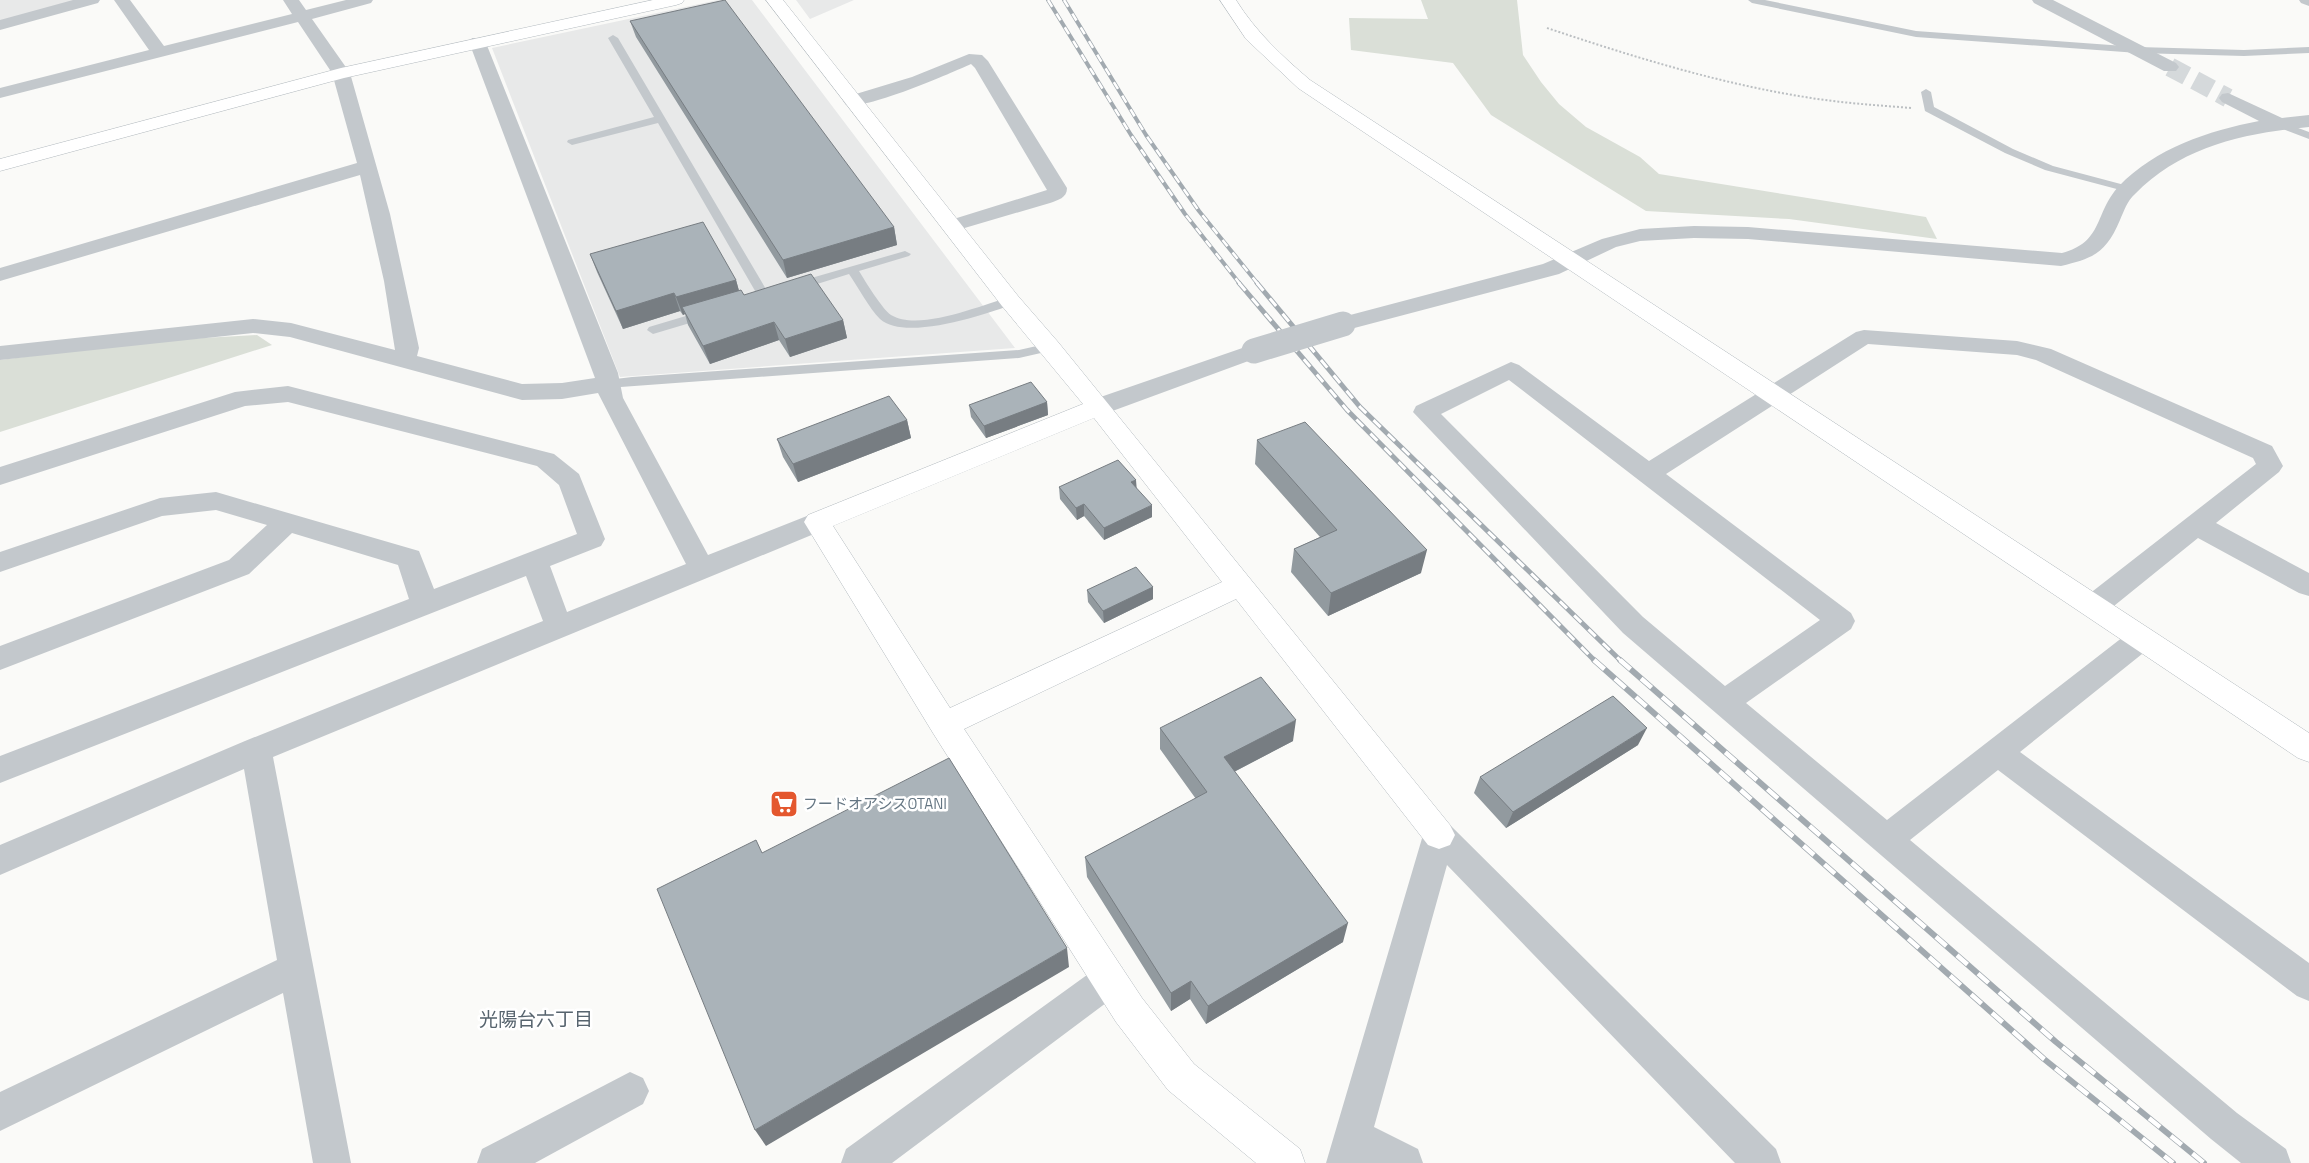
<svg xmlns="http://www.w3.org/2000/svg" width="2309" height="1163" font-family="'Titillium Web','Noto Sans JP',sans-serif">
	<style>
		.built { fill: #e8e9e9 }
		.green { fill: #dadfd7 }
		.lines { fill: none; stroke-linecap: round; stroke-linejoin: round }
		.street-tunnel { stroke: #d5d9db; stroke-width: 19; stroke-dasharray: 19 9; stroke-linecap: butt }
		.secondary-casing { stroke: #b3babf; stroke-width: 1 }
		.path { stroke: #bbbfc2; stroke-width: 2; stroke-dasharray: 2 2; stroke-linecap: butt }
		.lane { fill: #c3c8cc; fill-rule: evenodd }
		.street { fill: #c3c8cc; fill-rule: evenodd }
		.secondary { fill: #fff; fill-rule: evenodd }
		.rail-far2-casing { stroke: #a2aab0; stroke-width: 4 }
		.rail-far1-casing { stroke: #a2aab0; stroke-width: 5 }
		.rail-casing { stroke: #a2aab0; stroke-width: 6 }
		.rail-far2 { stroke: #fff; stroke-width: 2.5; stroke-dasharray: 8; stroke-linecap: butt }
		.rail-far1 { stroke: #fff; stroke-width: 3; stroke-dasharray: 10; stroke-linecap: butt }
		.rail { stroke: #fff; stroke-width: 4.5; stroke-dasharray: 14; stroke-linecap: butt }
		.street-bridge { stroke: #c3c8cc; stroke-width: 25 }
		.wall { fill: #929a9f }
		.shaded-wall { fill: #777d82 }
		.building { fill: #aab3b9; stroke: #777d82 }
		.labels { text-anchor: middle; stroke-width: 5; stroke-linejoin: round; paint-order: stroke }
		.poi-label { font-size: 15px; fill: #657683; stroke: #fff; text-anchor: start }
		.near-neighbourhood-label { font-size: 19px; fill: #57646e; stroke: #fff }
	</style>
	<rect width="100%" height="100%" fill="#fafaf8"/>
	<path class="built" d="M0,0H82L0,22Z
		M718,0H752L1015,348L620,377L492,48Z
		M796,0H854L810,19Z"/>
	<path class="green" d="M1421,0H1517L1523,55L1541,82L1559,104L1586,127L1640,157L1659,174L1926,217L1937,239L1789,219L1646,211L1491,115L1453,63L1351,50L1349,18L1428,19Z
		M257,335L272,345L0,432V360L150,341Z"/>
	<g class="lines">
		<path class="street-tunnel" d="M2170,67L2228,98"/>
		<defs>
			<path id="secondary" d="M653,0H684L682,3L676,5L344,78L0,171V159L341,68Z
				M766,0H783L1018,296L1058,342L1450,825L1455,835L1450,845L1439,849L1428,845L1236,599L964,729L1142,998L1194,1064L1300,1149L1305,1163H1256L1168,1090L1116,1022L933,733L804,522L808,515L1083,404L1002,306ZM1094,418L1222,582L950,708L833,526Z
				M1220,0H1236C1256,32 1282,56 1310,80L2309,733V762L2298,758L1298,88L1246,39Z"/>
		</defs>
		<use href="#secondary" class="secondary-casing"/>
		<path class="path" d="M1547,28C1631,56 1717,83 1805,97C1840,103 1875,105 1911,108"/>
		<path class="lane" d="M1748,0H1765L1916,31L2138,47L2244,50L2309,47V53L2244,56L2138,53L1916,37L1752,3Z
			M613,35L618,38L770,296L768,299L764,300L758,296L658,123L572,145L567,142L568,140L654,117L608,38Z
			M1926,89L1931,92L1934,107L2013,149L2053,166L2132,187L2133,189L2128,192L2045,170L2005,153L1925,111L1921,92Z
			M2279,121L2309,132V139L2275,126L2274,124Z
			M905,251L911,254L909,256L859,271C865,281 883,310 891,315C919,332 981,305 1010,297L1016,301L1014,304C986,314 905,342 880,319C869,308 858,287 849,274L798,290L792,286L794,283Z
			M706,310L712,314L710,317L653,334L647,330L649,327Z
			M1050,343L1054,344L1056,347L1054,350L1019,358L607,388L601,384L607,380L632,377L1019,350Z"/>
		<path class="street" d="M73,0H100L98,3L0,30V20Z
			M114,0H130L164,46L292,14L283,0H299L306,10L346,0H373L371,3L312,19L350,73L390,214L419,348L417,356L522,384L562,383L595,378L469,42L472,38H484L618,373L623,398L708,555L817,512L826,515L830,522L826,529L273,757L351,1163H313L283,993L0,1131V1092L277,960L244,769L0,875V845L245,741L543,621L526,576L0,783V756L409,599L398,565L292,533L249,574L0,670V646L229,560L267,525L216,510L162,516L0,572V552L160,498L216,492L419,551L434,589L577,534L559,485L537,466L288,402L245,406L0,485V467L235,392L288,386L554,454L579,474L605,539L601,546L550,566L567,612L686,564L598,393L562,399L522,400L290,337L253,333L0,360V346L253,319L291,323L395,350L384,281L360,175L0,281V268L357,163L332,73L298,22L0,98V88L149,50Z
			M2032,0H2053L2176,63L2179,67L2176,71H2164L2034,3Z
			M2299,0H2309V6L2301,3Z
			M969,54L982,55L988,61L1067,188C1067,198 1058,200 1050,203L951,232L944,230L941,226L944,222L1047,190L975,68L971,64C949,74 866,110 846,105L843,101L846,97L912,77Z
			M2228,93L2282,118L2309,115V127C2245,133 2182,146 2135,194C2127,201 2124,211 2120,220C2106,253 2094,258 2061,266L1748,239L1694,238L1640,241L1616,247L1559,274L1343,331L1335,329L1332,324L1335,319L1543,264L1602,239L1640,229L1694,226L1748,227L2062,253C2104,242 2094,213 2119,186C2156,148 2208,131 2259,121L2222,102L2219,98L2222,94Z
			M1864,330L2017,341L2051,349L2272,446L2283,466L2279,472L2216,523L2309,573V596L2299,593L2198,538L2104,614L2094,617L2084,614L2080,606L2084,598L2256,464L2253,458L2036,360L2017,355L1868,344L1666,474L1851,613L1855,621L1851,629L1746,703L1887,820L2132,630L2142,627L2152,630L2156,638L2152,646L2020,752L2309,963V1001L2297,996L1998,770L1910,840L2237,1113L2286,1149L2291,1163H2241L2211,1139L1623,633L1413,412L1416,406L1511,362L1519,365L1649,461L1856,332ZM1509,380L1820,620L1725,686L1643,617L1441,414Z
			M1254,344L1262,346L1266,351L1262,356L1107,413L1098,415L1089,413L1086,407L1089,401Z
			M1439,821L1450,825L1776,1149L1781,1163H1735L1447,865L1374,1127L1418,1149L1423,1163H1326L1423,835L1428,825Z
			M1110,962L1122,967L1128,979L1122,991L892,1163H841L846,1149L1098,967Z
			M630,1072L643,1078L649,1091L643,1104L535,1163H477L482,1149Z"/>
		<use href="#secondary" class="secondary"/>
		<defs>
			<path id="rail-far2" d="M1048,0L1131,135L1185,214L1240,284
				M1064,0L1146,135L1199,211L1258,284"/>
			<path id="rail-far1" d="M1239,283L1347,410L1595,661
				M1257,283L1360,407L1621,661"/>
			<path id="rail" d="M1594,660L2044,1059L2173,1163
				M1620,660L2056,1042L2204,1163"/>
		</defs>
		<use href="#rail-far2" class="rail-far2-casing"/>
		<use href="#rail-far1" class="rail-far1-casing"/>
		<use href="#rail" class="rail-casing"/>
		<use href="#rail-far2" class="rail-far2"/>
		<use href="#rail-far1" class="rail-far1"/>
		<use href="#rail" class="rail"/>
		<path class="street-bridge" d="M1254,351L1343,324"/>
	</g>
	<path class="wall" d="M630,21L894,227L897,245L787,278L636,37Z
		M590,254L736,280L739,291L744,295L843,320L847,338L790,357L779,340L710,364L688,325L685,314L683,315L680,311L623,329L597,272Z
		M1047,402L1048,415L986,438L971,417L969,405Z
		M907,420L911,438L798,482L783,457L777,439Z
		M1257,440L1421,573L1328,616L1291,572L1294,549L1320,537L1255,464Z
		M1136,480V488L1152,517L1104,540L1084,516L1077,520L1060,499L1059,487Z
		M1153,587V599L1104,623L1088,602L1087,590Z
		M1160,728L1293,741L1234,772L1343,942L1206,1024L1190,999L1171,1011L1087,877L1085,857L1196,799L1160,749Z
		M1638,745L1506,828L1474,793L1480,777Z"/>
	<path class="shaded-wall" d="M894,227L897,245L787,278L783,260Z
		M736,280L741,298L682,307L685,314L683,315L676,297Z
		M674,293L680,311L623,329L616,311Z
		M843,320L847,338L790,357L785,339Z
		M774,322L779,340L710,364L703,346Z
		M1047,402L1048,415L986,438L984,426Z
		M907,420L911,438L798,482L793,464Z
		M1136,480L1137,492L1131,482Z
		M1084,504V516L1077,520L1076,508Z
		M1152,505V517L1104,540V528Z
		M1427,550L1421,573L1328,616L1331,593Z
		M1153,587V599L1104,623L1103,611Z
		M1296,720L1293,741L1222,778L1224,757Z
		M1647,728L1638,745L1506,828L1513,812Z
		M1348,923L1343,942L1206,1024L1208,1006Z
		M1067,948L1069,967L766,1146L755,1130Z
		M1191,981L1190,999L1171,1011V993Z"/>
	<path class="building" d="M725,0L894,227L783,260L630,21Z
		M703,222L736,280L676,297L674,293L616,311L590,254Z
		M811,274L843,320L785,339L774,322L703,346L682,307L741,290L744,295Z
		M1031,382L1047,402L984,426L969,405Z
		M889,396L907,420L793,464L777,439Z
		M1305,422L1427,550L1331,593L1294,549L1337,530L1257,440Z
		M1118,460L1136,480L1131,482L1152,505L1104,528L1084,504L1076,508L1059,487Z
		M1136,567L1153,587L1103,611L1087,590Z
		M1261,677L1296,720L1224,757L1348,923L1208,1006L1191,981L1171,993L1085,857L1207,792L1160,728Z
		M1613,696L1647,728L1513,812L1480,777Z
		M949,758L1067,948L755,1130L657,889L756,840L762,853Z"/>
	<defs>
		<symbol id="supermarket-square" viewBox="-11 -11 22 22"><rect x="-9" y="-9" width="18" height="18" rx="4" fill="#e4572e" stroke="#fff"/><path d="M-6-5.5h2.5l.6 2H6L4.5 2H-2.5L-4.4-4H-6ZM-1.5 3.2a1.3 1.3 0 1 0 .1 0ZM3 3.2a1.3 1.3 0 1 0 .1 0Z" fill="#fff"/></symbol>
	</defs>
	<g fill-rule="evenodd">
		<use href="#supermarket-square" x="768" y="788" width="32" height="32"/>
	</g>
	<g class="labels">
		<g class="poi-label">
			<text x="803" y="809">フードオアシスOTANI</text>
		</g>
		<g class="near-neighbourhood-label">
			<text x="536" y="1026">光陽台六丁目</text>
		</g>
	</g>
</svg>
